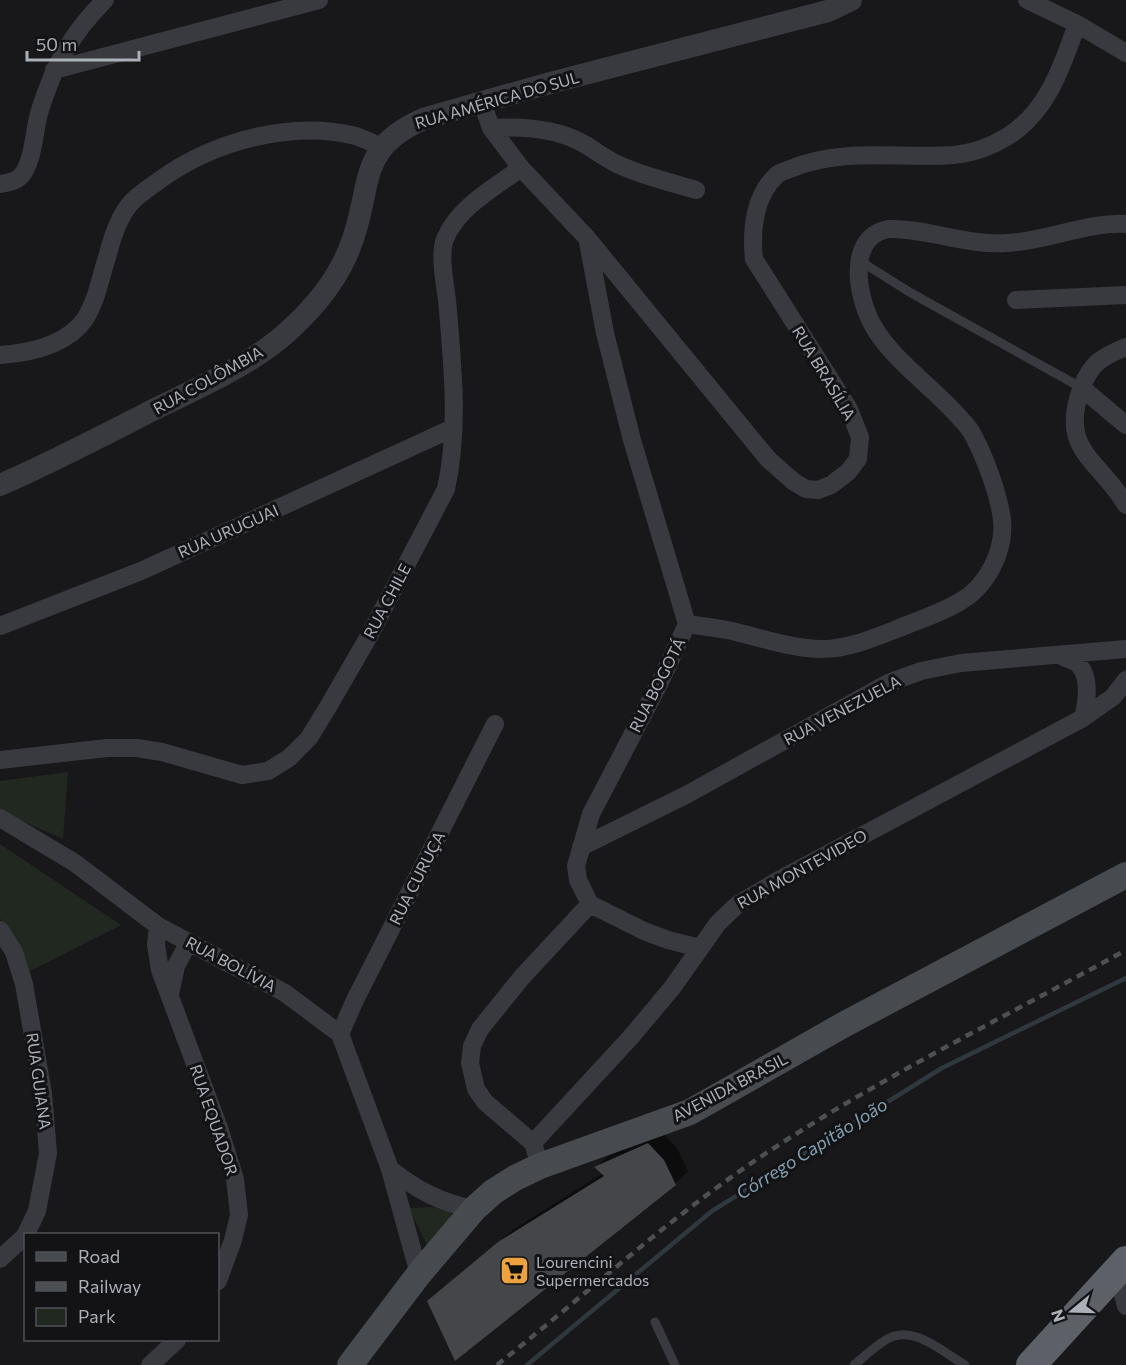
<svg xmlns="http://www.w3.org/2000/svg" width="1126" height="1365" font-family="Commissioner,sans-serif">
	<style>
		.green { fill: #202820 }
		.shadow { fill: #0007 }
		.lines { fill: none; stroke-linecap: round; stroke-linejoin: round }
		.stream { stroke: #2e383e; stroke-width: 4.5 }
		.building { fill: #45464a }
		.service { stroke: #393a3f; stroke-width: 9 }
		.minor { stroke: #393a3f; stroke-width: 18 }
		.tertiary { stroke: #393a3f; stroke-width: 22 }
		.secondary { stroke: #474a4f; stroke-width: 26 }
		.trunk { stroke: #5d6067; stroke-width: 30 }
		.rail { stroke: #4c4f54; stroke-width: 4.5; stroke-dasharray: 8 6; stroke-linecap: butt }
		.labels { text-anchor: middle; stroke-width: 6; stroke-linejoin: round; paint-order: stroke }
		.street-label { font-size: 16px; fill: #abb0b9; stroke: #131315 }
		.poi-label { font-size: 16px; fill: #abb0b9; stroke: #131315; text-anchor: start }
		.water-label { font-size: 18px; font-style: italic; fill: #83a1b3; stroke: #131315 }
	</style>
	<rect width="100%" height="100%" fill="#18181a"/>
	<path class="green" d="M68,772L63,839L0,811V781Z
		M0,844L121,925L28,972L0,918Z
		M433,1207L451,1211V1230L427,1245L409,1208Z"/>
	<path class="shadow" d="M661,1131L677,1148L688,1171L675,1184L429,1301L513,1230L603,1173L597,1167L609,1155Z"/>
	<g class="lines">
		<path class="stream" d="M527,1365L712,1211L942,1068L1126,978"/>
	</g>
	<path class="building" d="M648,1143L664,1160L676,1185L455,1361L427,1301L498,1242L604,1176L594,1167Z"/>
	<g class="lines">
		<path class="service" d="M860,261L911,293L1082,388
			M655,1322L675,1365
			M854,1365C864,1357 873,1348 884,1341C911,1322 941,1351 965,1365"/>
		<path class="minor" d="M1027,0L1077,24L1126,53
			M54,70L319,0
			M482,102L491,128L521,168L587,238L768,459L794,482L806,489L818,490L831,485L848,472L858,459L860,437L849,409L754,259C751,231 754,194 778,174C781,172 787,170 790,169C842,147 900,159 954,155C972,153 990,147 1005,138C1047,113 1062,67 1077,24
			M491,128C523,126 558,128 586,145C596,151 606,159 617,164C642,176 670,182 696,190
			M0,184C7,183 15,182 21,176C34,162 34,128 40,110C54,65 72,33 105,0
			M588,242L605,333L632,440L687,624L660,682L591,814L576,866L578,880L590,904L644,931L668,940L700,948
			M1016,300L1126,295
			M1126,347C1101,357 1091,363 1081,389C1059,451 1099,459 1126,505
			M0,355C30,353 66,346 85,319C97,300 101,275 108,254C112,238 119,218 129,205C138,194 151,187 161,179C215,141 291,120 356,136C364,139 373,143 381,147
			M1082,388L1126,425
			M687,624C702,626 717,628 732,631C761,638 790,648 820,649C849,650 881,635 907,625C925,618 945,611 961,601C987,586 1005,551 1002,520C999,495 985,457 973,435C970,428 964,423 959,417C933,387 896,363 875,329C858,302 844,238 888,229C927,228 967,246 1007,243C1048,241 1085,222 1126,224
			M0,626L141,571L453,428
			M1062,656C1067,659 1076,661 1079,665C1091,679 1087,702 1083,718
			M0,760L107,748H137L162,752L242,775L268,771L289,758L309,738L328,707L369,636L446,489C459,430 453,371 448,311C447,291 438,257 445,239C458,207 495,187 521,168
			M0,818L75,863L158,926L285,993L340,1034L390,1169L419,1274
			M581,847L688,794L888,683L921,671L961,663L1126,649
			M158,926L156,945L160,970L219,1128L235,1179L239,1215L233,1240L218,1281
			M0,930L14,952L24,984L43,1093L48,1153L37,1211L26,1234
			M170,994L176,966L189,942
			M340,1034L355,1000L495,724
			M533,1143L485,1102L476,1089L470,1063L472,1046L480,1029L522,977L590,904
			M540,1166L533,1143L630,1038L672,988L718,923L737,905L777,881L1083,718L1113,697L1126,680
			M390,1169C417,1190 441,1203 474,1209
			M0,1259L26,1235
			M1117,1271L1126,1306
			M150,1365L177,1340"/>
		<path class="tertiary" d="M0,485C53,462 104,435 155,409C204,385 256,363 295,325C318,303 339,276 350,247C374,187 354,148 426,118L550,83L828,11L851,0"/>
		<path class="secondary" d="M350,1365L419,1274L474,1209L493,1192L515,1178L540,1166L690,1112L845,1024L1126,875"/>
		<path class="trunk" d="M1031,1365L1126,1261"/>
		<path class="rail" d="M497,1365C588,1293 674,1213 771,1150C885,1075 1007,1016 1126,950"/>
	</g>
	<defs>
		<symbol id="supermarket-square" viewBox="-11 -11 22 22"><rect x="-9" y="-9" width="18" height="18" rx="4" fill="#eca23e" stroke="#131315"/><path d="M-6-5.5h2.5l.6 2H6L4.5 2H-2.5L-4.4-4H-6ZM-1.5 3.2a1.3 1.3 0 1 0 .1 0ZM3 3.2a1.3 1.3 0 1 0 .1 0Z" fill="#111"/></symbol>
	</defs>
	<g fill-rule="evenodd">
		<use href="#supermarket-square" x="498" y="1254" width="33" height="33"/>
	</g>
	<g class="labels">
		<g class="street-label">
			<text transform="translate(497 100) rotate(-16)" y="6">RUA AMÉRICA DO SUL</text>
			<text transform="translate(824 373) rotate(59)" y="6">RUA BRASÍLIA</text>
			<text transform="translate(208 380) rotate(-29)" y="6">RUA COLÔMBIA</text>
			<text transform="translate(228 531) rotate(-24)" y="6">RUA URUGUAI</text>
			<text transform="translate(387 601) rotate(-62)" y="6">RUA CHILE</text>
			<text transform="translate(657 685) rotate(-63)" y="6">RUA BOGOTÁ</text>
			<text transform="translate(842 710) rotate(-28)" y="6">RUA VENEZUELA</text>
			<text transform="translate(802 869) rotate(-29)" y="6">RUA MONTEVIDEO</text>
			<text transform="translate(417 878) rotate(-63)" y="6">RUA CURUÇA</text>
			<text transform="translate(231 964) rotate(28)" y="6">RUA BOLÍVIA</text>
			<text transform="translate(39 1081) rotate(82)" y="6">RUA GUIANA</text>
			<text transform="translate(730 1087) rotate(-28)" y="6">AVENIDA BRASIL</text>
			<text transform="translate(214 1120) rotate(71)" y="6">RUA EQUADOR</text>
		</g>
		<g class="poi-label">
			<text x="536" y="1268">Lourencini<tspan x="536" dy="18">Supermercados</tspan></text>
		</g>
		<g class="water-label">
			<text transform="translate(812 1149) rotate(-32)" y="6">Córrego Capitão João</text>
		</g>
	</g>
	<rect x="24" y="1233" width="195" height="108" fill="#131315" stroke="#505257" stroke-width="1.5"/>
	<rect x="36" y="1252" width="30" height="9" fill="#474a4f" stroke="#505257" stroke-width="1.5"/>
	<text x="78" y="1263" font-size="18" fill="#abb0b9">Road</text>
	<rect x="36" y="1282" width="30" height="9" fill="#4c4f54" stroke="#505257" stroke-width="1.5"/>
	<text x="78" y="1293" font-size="18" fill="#abb0b9">Railway</text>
	<rect x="36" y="1308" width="30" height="18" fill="#202820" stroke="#505257" stroke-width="1.5"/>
	<text x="78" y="1323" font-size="18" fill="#abb0b9">Park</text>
	<g transform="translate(1072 1311) rotate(251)" stroke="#131315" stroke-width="4.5" paint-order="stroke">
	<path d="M0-4.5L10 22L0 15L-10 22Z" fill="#abb0b9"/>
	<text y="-9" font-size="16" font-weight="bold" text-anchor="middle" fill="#abb0b9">N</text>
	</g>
	<path d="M27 51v9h112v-9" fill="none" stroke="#abb0b9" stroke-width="3"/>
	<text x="36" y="51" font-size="18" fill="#abb0b9" stroke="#131315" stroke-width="4.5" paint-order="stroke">50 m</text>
</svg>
